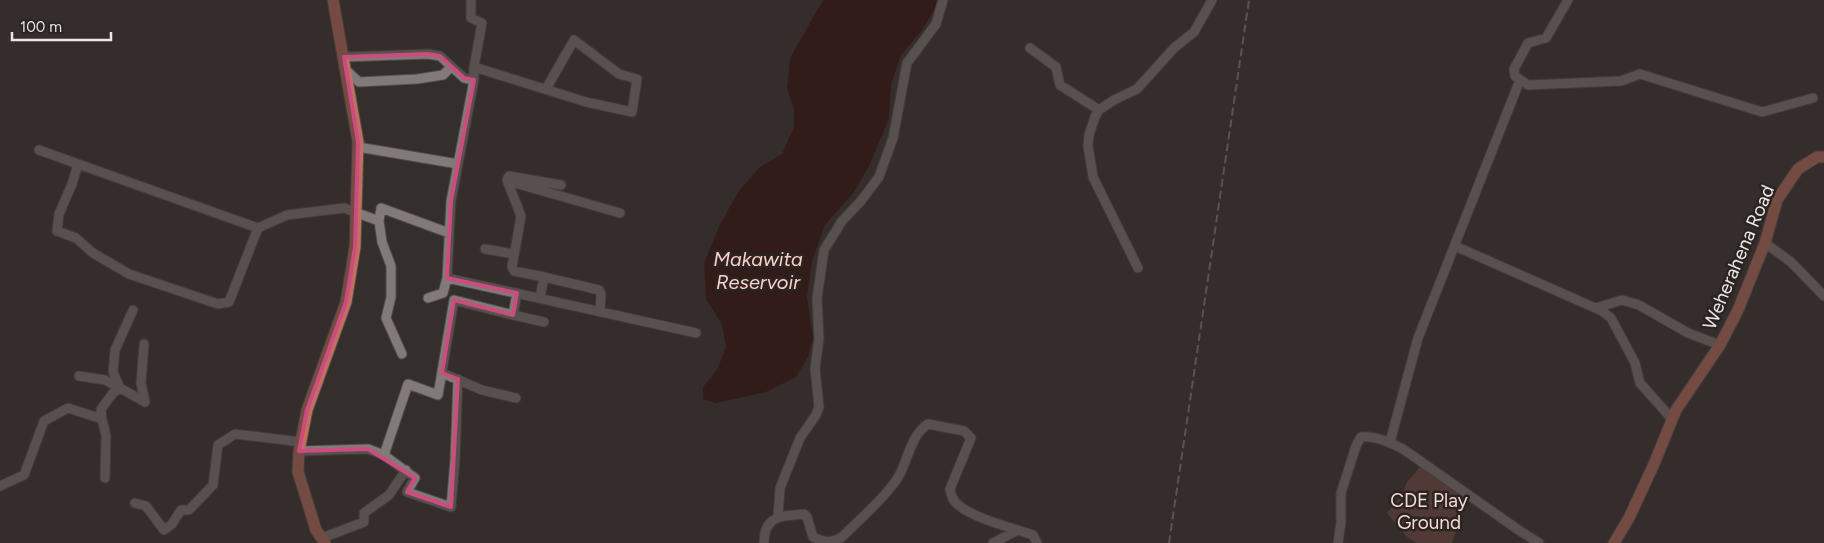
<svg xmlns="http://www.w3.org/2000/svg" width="1824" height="543" font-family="Figtree,sans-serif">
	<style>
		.green { fill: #744941 }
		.water { fill: #2d0804 }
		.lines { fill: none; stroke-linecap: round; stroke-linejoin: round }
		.minor-casing { stroke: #514c4b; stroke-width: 11 }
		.major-casing { stroke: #514c4b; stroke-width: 13 }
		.minor { stroke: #817a78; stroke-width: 9 }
		.major { stroke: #c26f61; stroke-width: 11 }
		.rail { stroke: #868180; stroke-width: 2; stroke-dasharray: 8 4; stroke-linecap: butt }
		.marked { fill: none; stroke: #cc4c7e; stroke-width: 4; stroke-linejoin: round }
		.labels { text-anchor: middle; stroke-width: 5; stroke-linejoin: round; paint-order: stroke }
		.street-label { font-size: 19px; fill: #eae6e5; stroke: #2a2423 }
		.park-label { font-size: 19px; fill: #f9d9d3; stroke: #2a2423 }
		.water-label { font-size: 20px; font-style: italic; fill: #ffd0c6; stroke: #2a2423 }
	</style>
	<rect width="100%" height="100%" fill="#342e2c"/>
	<path class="green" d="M1421,463L1467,500L1452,543H1417L1406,536L1387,513L1401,497L1407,482L1417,471Z"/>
	<path class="water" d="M823,0H937L934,10L923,29L901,55L891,84L889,119L869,166L854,192L825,225L812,261L807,297L813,338L808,357L796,377L766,392L716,403L703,399V387L717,370L726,347L722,325L706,299L704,263L720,224L739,191L760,167L782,154L794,127V109L787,88L790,58Z"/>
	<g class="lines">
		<defs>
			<path id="minor" d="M1568,0L1546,38L1528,43L1514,69L1515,76L1528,85L1621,81L1640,74L1762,112L1813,98
				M1030,48L1056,67L1060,85L1099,110
				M344,57L428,54L440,56L464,78L474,80V67L482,23L471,18V0
				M474,67L586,102L632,112L637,79L619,74L574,40L546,89
				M346,70L359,82L417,79L443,75L451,67
				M474,80L451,201L447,278L696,333
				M358,147L458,164
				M39,150L78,164
				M508,181L620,213
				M379,221L382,242L391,266V297L386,318L402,354
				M258,228L78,164L72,184L59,214L57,231L76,238L93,253L129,274L218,304L229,302L258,228L287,215L344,208L379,221L381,208L449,233
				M1765,243L1791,262L1824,296
				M1455,246L1602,311L1611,318L1635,363L1640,383L1672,419
				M485,249L514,254
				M1138,268L1093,177L1088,146L1089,135L1095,117L1099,110L1114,100L1137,89L1174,48L1194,32L1212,0
				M544,277L514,271L512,267L521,216L507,180L509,176L561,185
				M517,293L513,315L544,322
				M428,298L443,293L447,278
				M540,298L544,277L599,290L601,294L600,312
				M1596,308L1622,300L1639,305L1688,333L1720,345
				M442,373L482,390L516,398
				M79,376L105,380L120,388
				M120,388L113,372L115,350L133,310
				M102,419L101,409L113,393L120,388L145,402L141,383L144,344
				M1390,442L1418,338L1520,80
				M299,451L368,449L384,455L408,384L438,395L454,300L513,315
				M384,455L415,478L407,492L451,507L455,460L458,379
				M0,486L24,475L44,421L68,408L102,419L106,435L105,478
				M135,503L146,506L164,530L172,524L181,510H189L213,485L218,445L235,434L301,442
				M778,517L780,488L800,438L816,415L819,407L815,368L819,339L817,298L824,250L842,221L860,202L879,177L893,138L907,63L936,24L943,0
				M322,538L364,522V513L389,495L406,470
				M764,543C764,515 782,516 804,514L807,517L813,537C825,543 831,543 842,537C858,521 890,493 900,474C908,458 912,434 928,424L964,431L971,438L950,489C951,495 952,499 956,503C971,518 1013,528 1033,535L1037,543
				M993,543L1018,530
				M1338,543L1341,522V493L1356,446L1361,437C1375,435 1391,443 1403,449L1520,531L1539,543"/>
			<path id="major" d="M325,543L316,530L298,472L299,451L307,410L346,302L355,247L358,142L333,0
				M1614,543L1629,518L1654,464L1676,410L1720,345L1738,310L1765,243L1777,200L1798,169L1817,157H1824"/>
		</defs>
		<use href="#minor" class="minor-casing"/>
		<use href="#major" class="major-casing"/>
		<use href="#minor" class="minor"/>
		<use href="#major" class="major"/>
		<path class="rail" d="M1169,543L1249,0"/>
	</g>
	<path d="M0 0H1824V543H0ZM428,54L440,56L464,78L474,80L451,201L447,278L517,293L513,315L454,300L442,373L458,379L451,507L407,492L415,478L368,449L299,451L307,410L346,302L355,247L358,142L344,57Z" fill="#342e2c" fill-opacity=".55" fill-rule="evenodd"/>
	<path class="marked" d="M428,54L440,56L464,78L474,80L451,201L447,278L517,293L513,315L454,300L442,373L458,379L451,507L407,492L415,478L368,449L299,451L307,410L346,302L355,247L358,142L344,57Z"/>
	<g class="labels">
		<g class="street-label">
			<text transform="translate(1738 257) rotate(-67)" y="7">Weherahena Road</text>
		</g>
		<g class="park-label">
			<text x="1429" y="507">CDE Play<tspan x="1429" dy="22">Ground</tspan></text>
		</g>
		<g class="water-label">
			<text x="758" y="266">Makawita<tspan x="758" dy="23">Reservoir</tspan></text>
		</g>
	</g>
	<path d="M12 32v8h99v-8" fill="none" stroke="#eae6e5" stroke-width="2.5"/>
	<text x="20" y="32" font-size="15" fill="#eae6e5" stroke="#2a2423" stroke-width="4" paint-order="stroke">100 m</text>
</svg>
